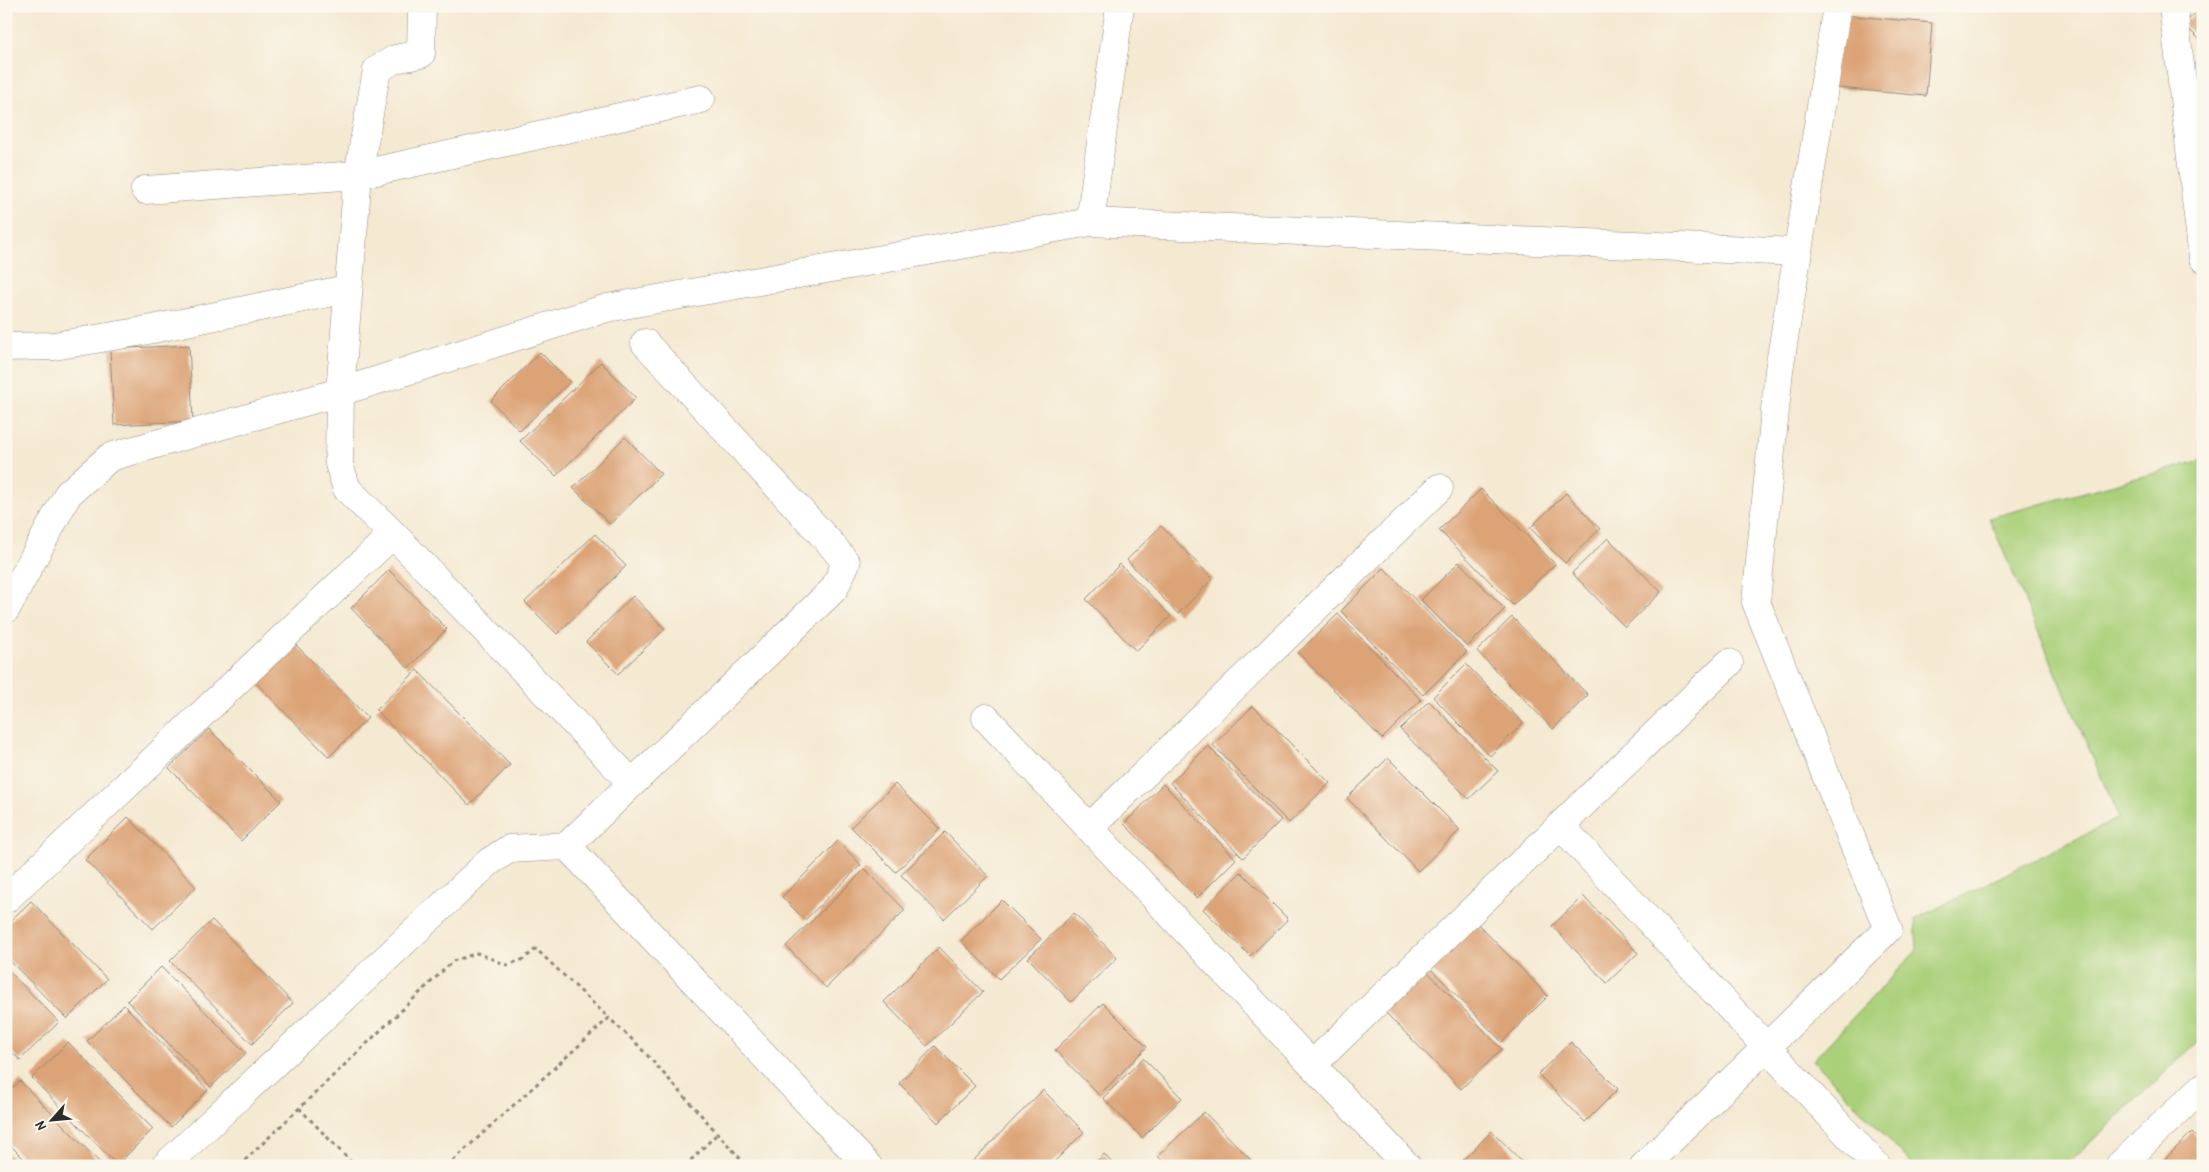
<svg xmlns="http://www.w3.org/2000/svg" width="2209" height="1172" font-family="'Patrick Hand',sans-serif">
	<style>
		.green { fill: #aad07a; stroke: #6a7e52 }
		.building { fill: #dca376 }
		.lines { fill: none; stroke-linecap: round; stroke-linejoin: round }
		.minor-casing { stroke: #908a7e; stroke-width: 29 }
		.path { stroke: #908a7e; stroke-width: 3; stroke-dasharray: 4 4; stroke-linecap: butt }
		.minor { stroke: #fff; stroke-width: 28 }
	</style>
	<rect width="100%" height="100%" fill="#fbf7ec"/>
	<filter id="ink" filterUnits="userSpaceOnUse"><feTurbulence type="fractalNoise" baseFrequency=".02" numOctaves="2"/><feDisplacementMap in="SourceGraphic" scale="10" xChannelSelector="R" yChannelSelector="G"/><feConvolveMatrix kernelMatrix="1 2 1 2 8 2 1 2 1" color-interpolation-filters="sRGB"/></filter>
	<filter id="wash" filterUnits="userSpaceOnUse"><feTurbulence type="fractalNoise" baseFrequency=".0096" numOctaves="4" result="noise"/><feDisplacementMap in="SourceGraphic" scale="20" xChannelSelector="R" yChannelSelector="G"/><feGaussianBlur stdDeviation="1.12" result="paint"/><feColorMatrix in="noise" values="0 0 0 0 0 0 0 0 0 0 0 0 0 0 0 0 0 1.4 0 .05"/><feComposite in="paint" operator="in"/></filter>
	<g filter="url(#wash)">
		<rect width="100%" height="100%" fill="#f4e9d1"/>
		<path class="green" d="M2203,460V1037L2065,1166H1914L1813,1060L1917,950L1915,919L2119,818L1989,518Z"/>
		<g id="blocks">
			<path class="building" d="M2203,6V43L2184,24Z
				M1833,14L1932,23L1926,96L1827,87Z
				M189,345L193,421L114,425L110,349Z
				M540,352L570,382L520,431L491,401Z
				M601,362L636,398L556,476L520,441Z
				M625,437L661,474L610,524L573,488Z
				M1481,489L1555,564L1513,605L1439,530Z
				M1566,493L1600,529L1565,563L1530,528Z
				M1161,526L1213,579L1178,614L1127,560Z
				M595,534L626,566L557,634L525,602Z
				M1608,538L1661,592L1625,627L1572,573Z
				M1459,562L1505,609L1467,647L1421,600Z
				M1120,564L1171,616L1136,651L1086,599Z
				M1384,568L1467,652L1423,695L1341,611Z
				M389,570L447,629L408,668L351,608Z
				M633,596L665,629L618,674L586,642Z
				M1338,614L1421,700L1382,739L1298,653Z
				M1512,617L1588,695L1553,729L1477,651Z
				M292,641L368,718L329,757L253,680Z
				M1466,664L1523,723L1490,756L1433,697Z
				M417,670L510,765L469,805L376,710Z
				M1429,701L1498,771L1469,799L1400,729Z
				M1253,706L1330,783L1289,823L1213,745Z
				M209,729L281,801L241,841L169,768Z
				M1208,746L1281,820L1243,858L1170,783Z
				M1388,758L1460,830L1418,871L1347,798Z
				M895,784L940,829L896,872L851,827Z
				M1163,784L1236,859L1197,898L1124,824Z
				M128,817L196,887L153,929L85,860Z
				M945,832L988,876L944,919L901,875Z
				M838,841L861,865L805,920L782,897Z
				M865,869L905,910L826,988L786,946Z
				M1241,872L1288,919L1250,956L1203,909Z
				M1583,896L1638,953L1607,983L1552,926Z
				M1002,900L1041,939L999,979L961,941Z
				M31,901L107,979L67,1019L6,957V925Z
				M1074,913L1117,958L1071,1002L1028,958Z
				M1472,918L1548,996L1502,1042L1426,964Z
				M212,920L293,1003L252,1044L170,961Z
				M939,947L983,992L927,1046L884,1002Z
				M161,967L246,1053L211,1087L127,1001Z
				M1423,967L1502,1049L1461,1089L1381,1008Z
				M6,968L59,1022L20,1060L6,1047Z
				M1103,1003L1147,1047L1099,1095L1055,1050Z
				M124,1005L208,1090L171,1127L87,1041Z
				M68,1042L153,1129L117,1165L32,1078Z
				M1571,1042L1618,1089L1585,1122L1538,1074Z
				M935,1046L975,1086L938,1123L899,1083Z
				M6,1054L13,1061L6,1068Z
				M1143,1058L1182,1098L1142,1138L1103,1098Z
				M20,1081L103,1166H31L6,1141V1094Z
				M1043,1090L1084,1132L1050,1166H968Z
				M1204,1112L1252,1161L1247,1166H1167L1158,1156Z
				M1492,1131L1526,1166H1457Z
				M2192,1132L2203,1143V1166H2158Z
				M6,1151L21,1166H6Z
				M1104,1154L1115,1166H1092Z"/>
		</g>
	</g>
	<g filter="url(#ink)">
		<use href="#blocks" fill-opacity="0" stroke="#908a7e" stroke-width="1"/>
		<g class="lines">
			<defs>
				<path id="minor" d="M422,6L421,54L395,59L377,70L358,175L340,392L339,464L347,489L393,534L632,783
					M2173,6L2203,258
					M145,190L358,175L701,99
					M1090,222L1120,6
					M6,347L54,346L138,332L347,289
					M6,609L68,494L110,457L340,392L607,308L1090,222L1798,252
					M986,718L1407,1166
					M1561,826L1877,1166
					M1089,828L1439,488
					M567,846L868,1166
					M6,899L393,534
					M1312,1065L1729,663
					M165,1166L489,862L509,849L567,846L834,589L846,563L831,544L645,343
					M1644,1166L1888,929L1756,602L1779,370L1837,6
					M2119,1166L2203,1087"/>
			</defs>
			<use href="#minor" class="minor-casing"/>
			<path class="path" d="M299,1108L355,1166
				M239,1166L453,961L477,953L507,965L524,959L536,949L609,1018
				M447,1166L609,1018L638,1045L747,1166
				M685,1166L718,1133"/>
			<use href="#minor" class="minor"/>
		</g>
	</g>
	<rect width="2209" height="1172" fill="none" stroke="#fbf7ec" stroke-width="25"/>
	<g transform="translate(52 1120) rotate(243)" stroke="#fbf7ec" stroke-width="4" paint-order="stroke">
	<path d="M0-4L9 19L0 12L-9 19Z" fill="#2b2b2b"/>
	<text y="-8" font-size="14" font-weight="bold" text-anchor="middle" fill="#2b2b2b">N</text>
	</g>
</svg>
